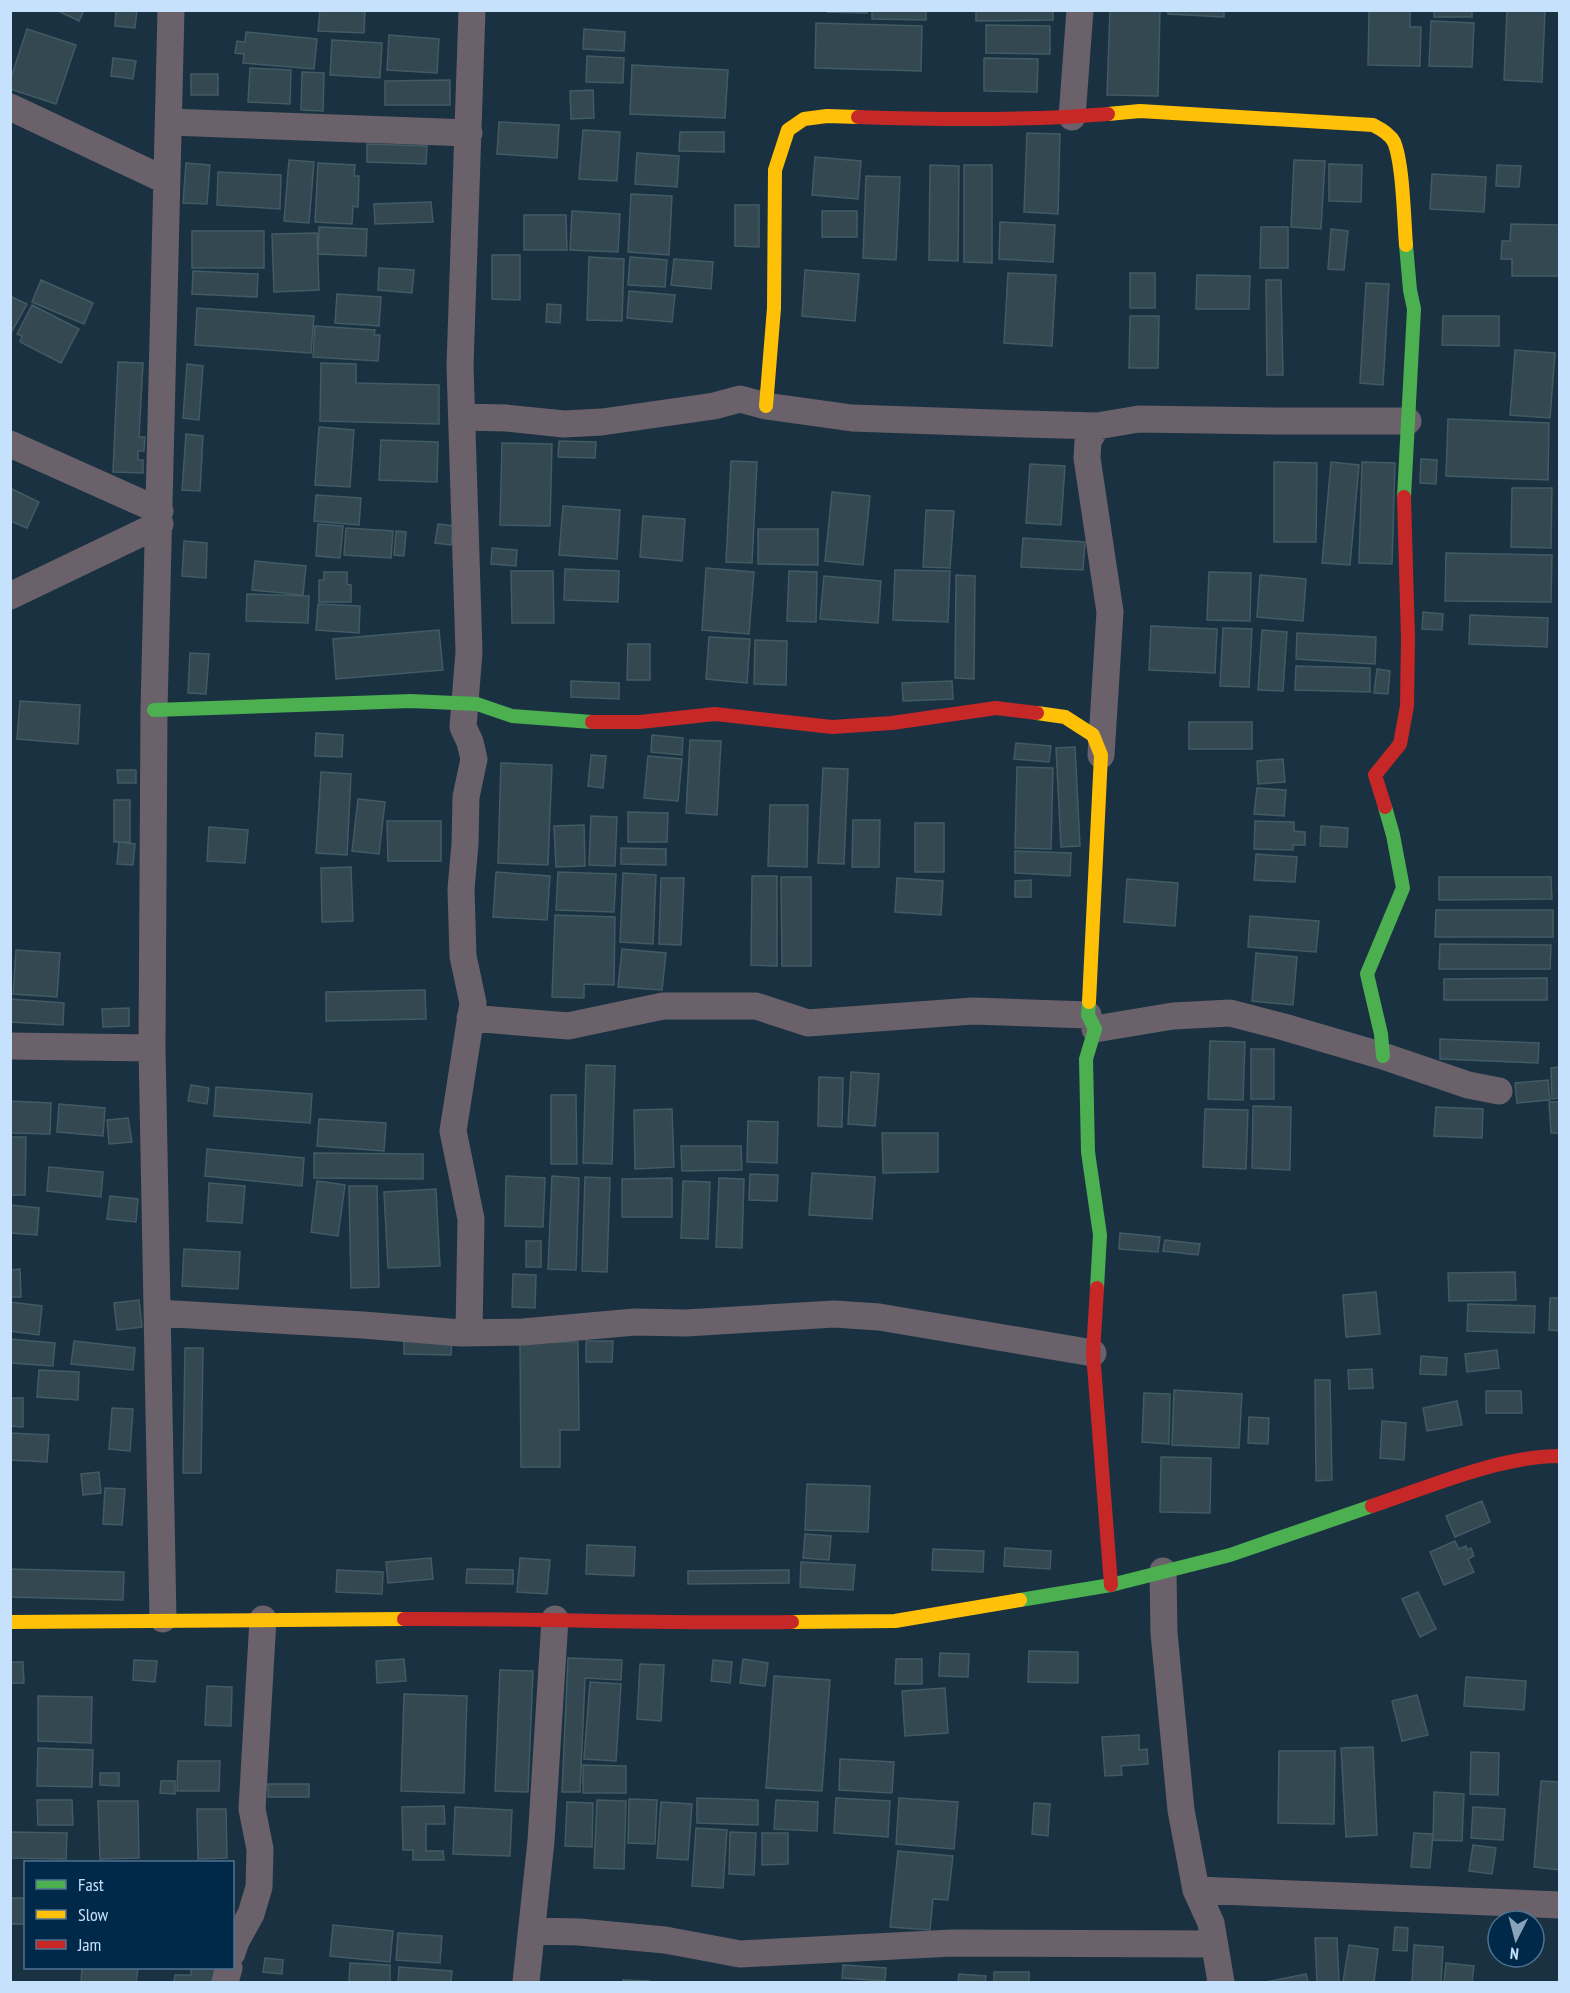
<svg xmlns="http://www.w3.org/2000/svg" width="1570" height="1993" font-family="'PT Sans Narrow',sans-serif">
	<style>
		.building { fill: #334851; stroke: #415b64; stroke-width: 1.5 }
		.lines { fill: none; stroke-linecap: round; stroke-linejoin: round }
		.street { stroke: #6b616a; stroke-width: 27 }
		.fast { stroke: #4caf50; stroke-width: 14 }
		.slow { stroke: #ffc107; stroke-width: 14 }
		.jam { stroke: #c62828; stroke-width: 14 }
	</style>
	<rect width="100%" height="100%" fill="#1a3142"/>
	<path class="building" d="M56,10H84L79,21Z
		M116,10H137L135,28L115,26Z
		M320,10H365L364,33L318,31Z
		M827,10H867V13L827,12Z
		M872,10H926V20L872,19Z
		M976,10H1053V20L976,21Z
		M1110,10H1160L1158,96L1107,95Z
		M1168,10H1224V17L1168,14Z
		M1369,10H1410V27H1421L1420,66L1368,65Z
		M1434,10H1472V17H1434Z
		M1507,10H1545L1542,82L1504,80Z
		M1431,21L1474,23L1472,67L1429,66Z
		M816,23L922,26L921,71L815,68Z
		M986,25L1050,26V54L986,53Z
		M27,29L76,45L56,104L10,89V81Z
		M584,29L625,32L624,51L583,49Z
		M246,32L317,39L314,69L243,63L244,54L235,53L237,41L245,42Z
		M389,35L439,39L437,73L387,70Z
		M332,40L382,43L380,78L330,75Z
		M587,56L624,58L623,83L586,82Z
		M113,58L136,61L133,79L111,76Z
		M984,58L1038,59L1037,92L984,91Z
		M632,65L728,70L725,118L630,114Z
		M250,68L291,70L290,104L248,102Z
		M302,72L324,73L323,111L301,110Z
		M191,74H218V95H191Z
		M450,80V105H385V81Z
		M593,90L594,118L571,119L570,91Z
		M499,122L559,125L557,158L497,154Z
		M583,130L620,132L617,181L579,179Z
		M680,132H724V152L679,151Z
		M1027,133L1060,134L1058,214L1024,212Z
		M367,144L427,146L426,164L367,162Z
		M637,153L679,156L677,187L635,184Z
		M815,157L861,161L858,199L812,195Z
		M289,160L314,162L309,223L284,221Z
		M1294,160L1325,161L1321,229L1291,227Z
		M186,163L210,165L207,204L183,203Z
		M318,163L355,165L354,176H359L358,207L353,206L352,224L315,222Z
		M1329,164L1362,165L1361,202L1329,201Z
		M930,165L959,166L958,261L929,260Z
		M964,165H992V263L964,262Z
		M1497,165L1521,166L1519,187L1496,186Z
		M218,172L281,175L280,209L217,205Z
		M1432,174L1486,177L1484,212L1430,209Z
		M866,176L900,177L896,260L863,258Z
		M631,194L672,196L669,255L628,252Z
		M431,202L433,222L375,224L374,204Z
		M735,205H759V247L735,246Z
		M572,211L620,214L618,252L570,250Z
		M822,211H857V237H822Z
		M524,215H566L567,250H524Z
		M1000,222L1055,225L1053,262L999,259Z
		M1511,224L1560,225V276H1512V259H1501L1502,241H1510Z
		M319,227L367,229L366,256L318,254Z
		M1261,227H1288V268H1260Z
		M1331,229L1348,231L1344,270L1328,269Z
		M192,231H264V268H192Z
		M317,233L319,290L274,292L272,234Z
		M492,255H520V300L492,299Z
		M589,257L624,259L622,321L587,320Z
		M630,257L667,260L665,287L628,285Z
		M674,259L713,262L711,289L671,285Z
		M379,268L414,270L412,293L378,290Z
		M805,270L859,274L855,321L802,316Z
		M193,271L258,274L257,297L192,294Z
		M1008,273L1056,275L1052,346L1004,343Z
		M1130,273H1155V308H1130Z
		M1197,275L1250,276L1249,309H1196Z
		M41,280L93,303L84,324L32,302Z
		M1266,280H1281L1283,375H1267Z
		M1366,283L1389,284L1383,385L1360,383Z
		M629,291L675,295L672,322L627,318Z
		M337,294L381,297L379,326L335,323Z
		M10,296L27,304L10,335Z
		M547,304L561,305L560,323L546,322Z
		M32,305L79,329L61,363L20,342L22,336L17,334Z
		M197,308L314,316L311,353L195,345Z
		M1130,316H1159L1158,368H1129Z
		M1443,316H1499V346L1442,345Z
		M315,326L375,330L374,335H380L378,361L313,357Z
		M1515,350L1555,353L1550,418L1510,415Z
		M118,362L143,363L139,437H145L144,451H138V460H143V473L113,472Z
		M321,363L356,364V383L439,385V424L320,421Z
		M187,364L203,366L199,420L183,418Z
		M1448,419L1549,423L1548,480L1446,476Z
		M319,427L354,430L350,487L315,485Z
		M186,434L203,436L200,491L182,490Z
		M381,440L438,442L437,482L379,480Z
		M559,441L596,442L595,458L558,457Z
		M502,443L552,444L550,526L500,525Z
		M1421,459L1437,460L1436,484L1420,483Z
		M731,461L757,462L752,563L726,562Z
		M1274,462L1317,463L1316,542H1274Z
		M1331,462L1359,465L1350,565L1322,563Z
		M1362,462L1395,463L1392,564L1359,563Z
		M1030,464L1065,466L1061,525L1026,523Z
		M10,488L39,502L27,528L10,521Z
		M1512,488H1552L1551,548L1511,547Z
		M832,492L870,496L863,565L825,561Z
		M316,495L361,498L359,525L314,521Z
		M563,506L620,510L617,559L559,555Z
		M926,510L954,511L950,568L923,567Z
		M643,516L685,519L682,561L640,557Z
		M318,524L343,526L340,558L316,556Z
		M438,524L454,526L451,545L435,543Z
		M346,528L393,531L391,558L344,555Z
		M758,529H818V565L758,564Z
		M396,531L406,532L404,556L394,555Z
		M1023,538L1085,542L1083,570L1021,567Z
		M184,541L207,543L206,578L182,576Z
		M492,548L517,550L516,566L491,564Z
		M1446,553L1552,555L1551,602L1445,601Z
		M255,561L306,566L303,595L252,590Z
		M706,568L754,572L749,634L702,630Z
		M565,569L619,571L618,602L564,600Z
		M895,570L950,571L948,622L893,620Z
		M511,571H553L554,623H512Z
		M789,571L817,572L816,622L787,621Z
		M324,572H347V584L351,585V602H319V580H324Z
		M1209,572L1251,573L1250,621L1207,620Z
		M956,575L975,576L974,679L955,678Z
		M1260,575L1306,579L1303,621L1257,617Z
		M824,576L881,581L878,623L820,619Z
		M247,594L309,596L308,623L246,621Z
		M318,604L360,606L359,633L316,630Z
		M1423,612L1443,614L1442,630L1422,629Z
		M1470,615L1548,618L1547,647L1469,644Z
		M1151,626L1217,629L1215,673L1149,670Z
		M1223,628L1252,629L1249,687L1220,686Z
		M439,630L443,670L336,679L333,639Z
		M1262,630L1287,632L1283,691L1258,690Z
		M1297,633L1376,637L1375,664L1296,659Z
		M709,637L750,639L747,683L706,679Z
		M755,640L787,641L786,685L754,684Z
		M628,644H650V680H627Z
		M190,653L209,654L206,694L188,693Z
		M1296,666L1370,668V692L1295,690Z
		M1377,669L1390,671L1388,694L1374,693Z
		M571,681L619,683V699L571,697Z
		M952,681L953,699L903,701L902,683Z
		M20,701L80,705L78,744L17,739Z
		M1189,722H1252V749H1189Z
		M316,733L343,735L342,757L315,756Z
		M652,735L683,738L682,755L651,752Z
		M690,740L721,741L717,815L686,813Z
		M1016,743L1051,746L1049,762L1014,759Z
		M1075,747L1080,846L1061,847L1056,748Z
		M591,755L606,756L603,788L588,786Z
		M648,756L682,759L678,801L644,798Z
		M1283,759L1285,782L1258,784L1257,761Z
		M501,763L552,765L548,865L498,863Z
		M1017,767L1053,768L1051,849L1015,848Z
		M823,768L848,769L844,864L818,863Z
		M117,770H136V783H118Z
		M321,772L351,774L347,855L316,853Z
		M1257,788L1286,790L1284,816L1254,814Z
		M358,799L385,802L379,854L352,851Z
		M114,800H130V842H114Z
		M770,805H808L807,867L768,866Z
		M628,812L668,813L667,842H628Z
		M591,816L617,817L615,866L589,865Z
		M853,820H880L879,867H852Z
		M387,821H441V861H388Z
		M1255,821L1294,822V831L1305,832V845H1293V850L1254,849Z
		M915,823H944V872H915Z
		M584,825L585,866L556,867L554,826Z
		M1321,826L1348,828L1347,847L1320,846Z
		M209,827L248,830L245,863L207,861Z
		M119,842L135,844L133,865L117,864Z
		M621,848L666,849V865L621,864Z
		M1015,851L1071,853L1070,876L1015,873Z
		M1256,854L1297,857L1295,882L1254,880Z
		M351,867L353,921L322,922L321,868Z
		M496,872L550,876L547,920L493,917Z
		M558,872L616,874L614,912L556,910Z
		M623,873L656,875L653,944L620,942Z
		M752,876H777V966L751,965Z
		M781,877H811V966H782Z
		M1439,877H1551L1552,899L1439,900Z
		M661,878H684L681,945L659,944Z
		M897,878L943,881L941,915L895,912Z
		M1127,879L1178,883L1175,926L1124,922Z
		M1031,880V897H1015V881Z
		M1436,910H1553V937H1435Z
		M555,915L615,917L614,985L584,984V998L552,997Z
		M1250,916L1319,921L1316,952L1248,947Z
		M1440,944L1551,945L1550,969H1439Z
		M622,949L666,953L662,990L618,987Z
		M16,950L60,953L57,997L13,994Z
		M1256,953L1297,957L1293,1005L1252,1001Z
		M1547,978V1000H1444V979Z
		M425,990L426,1019L326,1021V992Z
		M10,999L64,1003L63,1025L10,1022Z
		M129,1008V1026L103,1027L102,1009Z
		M1440,1039L1539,1043L1538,1063L1440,1059Z
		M1210,1041L1245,1042L1243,1100L1208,1099Z
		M1251,1049H1274V1099H1251Z
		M586,1065L615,1066L612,1164L583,1163Z
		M1560,1067V1098L1552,1099L1551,1068Z
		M851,1072L879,1074L875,1126L848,1124Z
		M819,1077L843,1078L842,1127L818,1126Z
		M1548,1080L1550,1100L1517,1103L1515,1083Z
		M191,1085L209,1088L207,1104L188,1101Z
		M216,1087L312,1094L310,1123L214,1116Z
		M551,1095H576L577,1164H551Z
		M10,1101L51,1103L50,1134L10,1133Z
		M1549,1102H1560V1133H1551Z
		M59,1104L105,1108L103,1136L57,1132Z
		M1253,1106L1291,1107L1290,1170L1252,1168Z
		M1436,1107L1483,1109L1482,1138L1434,1136Z
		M672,1109L674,1167L635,1169L634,1110Z
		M1205,1109L1248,1110L1246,1169L1203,1167Z
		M128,1118L132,1142L109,1144L107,1120Z
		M319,1119L386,1123L384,1151L317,1146Z
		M748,1121L778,1122L777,1163L747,1162Z
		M882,1133H938V1172L883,1173Z
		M10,1137H26L25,1195H10Z
		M681,1146H741L742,1170L682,1171Z
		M207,1149L304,1158L302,1186L205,1176Z
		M314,1153L423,1154V1179L314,1178Z
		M49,1167L103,1172L101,1197L47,1191Z
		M812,1173L875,1177L872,1219L809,1215Z
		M750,1174L778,1175L777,1201L749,1200Z
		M506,1176L545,1178L543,1227L505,1226Z
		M552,1176L579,1178L576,1270L548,1269Z
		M585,1177L610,1178L607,1272L582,1271Z
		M672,1178V1217H622V1179Z
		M719,1178L744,1179L742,1248L716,1247Z
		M317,1181L345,1185L338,1236L311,1232Z
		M683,1181L710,1182L708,1239L681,1238Z
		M209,1183L245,1186L242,1223L207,1221Z
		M349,1186H377L379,1287L351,1288Z
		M436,1189L440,1266L388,1268L384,1192Z
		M110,1196L138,1199L136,1222L107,1219Z
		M10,1205L39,1208L37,1235L10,1233Z
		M1120,1233L1160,1237L1158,1252L1119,1249Z
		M1165,1240L1200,1244L1198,1255L1163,1251Z
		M526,1241H541V1267H526Z
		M184,1249L240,1252L238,1289L182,1286Z
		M20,1269L21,1297H10V1270Z
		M1515,1272L1516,1300L1449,1301L1448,1273Z
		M513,1274L536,1275L535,1308L512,1307Z
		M1376,1292L1380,1334L1346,1337L1343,1295Z
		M1550,1298H1560V1331L1549,1330Z
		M139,1300L142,1327L117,1330L114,1303Z
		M10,1302L42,1306L39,1335L10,1331Z
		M1468,1304L1535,1306L1534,1333L1467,1331Z
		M404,1334L452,1336L451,1355L404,1354Z
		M10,1339L55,1343L53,1366L10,1363Z
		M74,1341L135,1348L133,1370L71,1364Z
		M586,1341H613L612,1362H586Z
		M520,1342H578L579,1430H560V1467H521Z
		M185,1348H203L201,1473H183Z
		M1497,1350L1499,1368L1467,1372L1465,1354Z
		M1421,1356L1447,1358L1446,1375L1420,1374Z
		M1372,1369L1373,1388L1349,1389L1348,1370Z
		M39,1370L79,1372L78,1400L37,1397Z
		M1315,1380H1330L1332,1480L1316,1481Z
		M1174,1390L1242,1394L1239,1448L1172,1445Z
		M1486,1391H1521L1522,1413H1486Z
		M1144,1393L1170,1394L1169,1444L1142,1442Z
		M10,1398H23V1427L10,1426Z
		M1457,1401L1462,1425L1427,1431L1423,1408Z
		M112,1408L133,1409L130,1451L109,1449Z
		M1249,1417L1269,1418L1268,1444L1248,1443Z
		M1382,1421L1406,1423L1404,1460L1380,1458Z
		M10,1433L49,1435L47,1462L10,1460Z
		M1161,1457L1211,1458L1210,1513L1160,1512Z
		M99,1472L101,1493L83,1495L81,1474Z
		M807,1484L870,1486L868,1532L805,1530Z
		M105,1488L125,1489L122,1525L103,1524Z
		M1482,1501L1490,1522L1455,1537L1446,1516Z
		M805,1534L831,1536L829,1560L803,1558Z
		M1455,1541L1459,1549L1466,1546L1467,1550L1471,1548L1474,1556L1468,1559L1474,1572L1444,1585L1430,1552Z
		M587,1545L635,1547L634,1576L586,1574Z
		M1005,1548L1051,1551L1050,1569L1004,1566Z
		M933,1549L984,1551L983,1572L932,1570Z
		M431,1558L433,1579L388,1583L386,1562Z
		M520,1558L550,1560L547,1594L517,1592Z
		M801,1562L855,1565L853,1590L800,1587Z
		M10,1569L124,1572L123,1600L10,1597Z
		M467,1569L513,1570V1584L466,1583Z
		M337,1570L383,1572L382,1594L336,1592Z
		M789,1570V1583L688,1584V1571Z
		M1418,1592L1436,1629L1420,1637L1402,1599Z
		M1029,1651L1078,1652V1683L1028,1682Z
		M940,1653L969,1654L968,1677L939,1676Z
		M568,1658L622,1660L621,1680L585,1678L580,1792H562Z
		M404,1659L406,1681L377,1683L376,1661Z
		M743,1659L768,1663L765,1686L740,1683Z
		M896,1659H922V1684H895Z
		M134,1660L157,1661L155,1682L133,1680Z
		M713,1660L732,1662L730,1683L711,1681Z
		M10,1662H23L24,1683H10Z
		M640,1664L664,1665L661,1721L637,1719Z
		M500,1670L533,1671L528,1792L495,1791Z
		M774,1676L830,1680L822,1791L766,1788Z
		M1466,1677L1526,1681L1524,1710L1464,1706Z
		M590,1682L621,1684L616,1761L584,1759Z
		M207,1686L232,1687L231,1726L205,1725Z
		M945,1688L948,1733L905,1736L902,1691Z
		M404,1694L467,1696L464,1793L401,1791Z
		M1417,1695L1428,1735L1402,1741L1392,1701Z
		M38,1696L92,1697L91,1743L38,1741Z
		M1139,1735V1750L1147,1749L1148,1764L1121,1766L1122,1775L1105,1776L1102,1737Z
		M1373,1747L1377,1835L1346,1837L1341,1748Z
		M38,1748L93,1750L92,1787L37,1786Z
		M1279,1751H1335L1334,1824L1278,1823Z
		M1471,1752L1499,1753L1498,1795L1470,1794Z
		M840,1759L894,1762L892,1793L839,1790Z
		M178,1761H220L219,1791H177Z
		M583,1765L626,1766V1793H583Z
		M100,1773H119V1786L100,1785Z
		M161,1781H175V1794L160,1793Z
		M1541,1781L1560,1782V1870L1534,1867Z
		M268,1784H309V1797H268Z
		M1434,1792L1464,1794L1462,1841L1433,1840Z
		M697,1798L758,1800V1825L697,1823Z
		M836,1798L890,1801L888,1837L834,1833Z
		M899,1798L958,1802L954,1849L896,1844Z
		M629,1799L657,1800L655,1844L628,1843Z
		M37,1800H72L73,1825H38Z
		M597,1800L626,1801L624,1869L594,1868Z
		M776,1800L818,1802L817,1831L774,1829Z
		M98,1801H138L139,1858L100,1859Z
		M567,1802L593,1803L592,1847L565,1846Z
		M661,1802L692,1804L688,1860L657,1858Z
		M1034,1803L1050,1804L1048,1836L1032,1834Z
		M444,1806L445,1824H426V1851H443L444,1860H413V1850H403L402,1807Z
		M455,1807L512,1810L510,1856L453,1854Z
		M1473,1807L1505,1809L1503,1840L1471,1838Z
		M197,1809H226L227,1858L198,1859Z
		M696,1828L727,1830L723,1888L692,1886Z
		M10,1832L67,1833L66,1859L10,1858Z
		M730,1832L756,1833L754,1875L729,1874Z
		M762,1833H788V1864L762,1865Z
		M1414,1833L1433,1834L1430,1868L1411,1867Z
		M1473,1845L1496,1848L1492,1874L1469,1871Z
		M898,1851L953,1856L948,1900L933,1899L930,1930L890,1927Z
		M10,1898H26V1924H10Z
		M333,1925L393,1931L390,1962L330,1956Z
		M1395,1927L1408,1928L1407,1951L1393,1950Z
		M398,1933L442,1936L440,1963L396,1960Z
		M1315,1938H1337L1339,1982H1317Z
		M1349,1945L1378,1949L1374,1982H1343Z
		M1414,1945L1443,1947L1441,1982H1412Z
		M265,1958L283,1960L282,1974L263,1972Z
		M350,1963L390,1965V1982H349Z
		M1446,1963L1474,1966L1472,1982H1444Z
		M843,1965L886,1968L885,1981L842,1978Z
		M399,1967L452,1971L451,1982H398Z
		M82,1968H138L136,1982H81Z
		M191,1968H214V1982H174L175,1975H191Z
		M994,1972H1029V1982H994Z
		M959,1974L986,1976L985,1982H958Z
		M1306,1974L1308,1982H1266Z
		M623,1980L649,1981V1982H623Z"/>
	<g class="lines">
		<path class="street" d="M10,107L167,181
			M1072,117L1080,10
			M169,122L469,133
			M462,417L506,418L564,424L602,422L714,406L740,399L766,406L852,418L994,423L1097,426L1139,419L1273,421H1408
			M1097,426L1088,441L1087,458L1110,612L1101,755
			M10,444L160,511
			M10,596L160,524
			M470,1018L568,1026L663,1006H756L808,1023L973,1011L1088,1015
			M1095,1029L1173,1016L1230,1013L1284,1027L1383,1056L1468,1085L1499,1091
			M10,1046L152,1048
			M157,1313L363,1325L461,1333L523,1332L635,1322L686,1323L834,1314L879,1317L1093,1353
			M469,1333L471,1219L453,1131L473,1003L463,956L461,889L465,844L466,797L474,759L470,742L463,727L469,652L460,366L472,10
			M1163,1571L1164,1633L1181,1810L1196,1890L1211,1923L1221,1982
			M163,1619L152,1048L154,710L171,10
			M1196,1890L1560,1905
			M532,1931L579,1932L665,1940L740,1954L952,1943L1214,1944
			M232,1953L236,1941L251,1914L259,1887L260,1849L252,1809L263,1619
			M225,1982L229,1968
			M526,1982L541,1841L555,1619"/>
		<path class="fast" d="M1404,497L1414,309L1410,290L1406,245
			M154,710L411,701L477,704L512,716L592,722
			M1089,1002L1088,1015L1095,1029L1086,1059L1088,1152L1100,1235L1097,1288
			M1383,1056L1381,1034L1367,974L1403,888L1393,835L1385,807
			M1020,1600L1111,1585L1230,1555L1372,1506"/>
		<path class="slow" d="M1108,114L1140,111L1373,125C1381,129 1390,134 1394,142C1403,163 1404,220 1406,245
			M766,406L774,308L775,170L788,130L804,119L827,116L858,117
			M1037,713L1065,717L1093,735L1101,755L1089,1002
			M10,1622L404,1619
			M792,1622L895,1621L1020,1600"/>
		<path class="jam" d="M858,117C942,120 1025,121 1108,114
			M592,722H640L715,714L832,727L892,723L996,708L1037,713
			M1385,807L1375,775L1400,744L1407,706L1408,638L1404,497
			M1097,1288L1093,1353L1111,1585
			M1372,1506C1429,1487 1499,1456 1560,1456
			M404,1619C534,1618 663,1624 792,1622"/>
	</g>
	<rect width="1570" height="1993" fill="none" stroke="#c6e1fb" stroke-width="24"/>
	<rect x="24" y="1861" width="210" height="108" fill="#002848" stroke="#4f7290" stroke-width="1.5"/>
	<rect x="36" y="1880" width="30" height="9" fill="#4caf50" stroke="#4f7290" stroke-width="1.5"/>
	<text x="78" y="1891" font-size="18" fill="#c6e1fb">Fast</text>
	<rect x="36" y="1910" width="30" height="9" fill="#ffc107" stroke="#4f7290" stroke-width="1.5"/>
	<text x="78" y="1921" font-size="18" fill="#c6e1fb">Slow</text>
	<rect x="36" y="1940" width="30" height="9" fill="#c62828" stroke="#4f7290" stroke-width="1.5"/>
	<text x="78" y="1951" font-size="18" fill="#c6e1fb">Jam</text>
	<g transform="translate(1516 1939) rotate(186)"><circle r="28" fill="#002848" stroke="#4f7290" stroke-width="1.5"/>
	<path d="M0-4.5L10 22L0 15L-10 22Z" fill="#8aa3ba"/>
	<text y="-9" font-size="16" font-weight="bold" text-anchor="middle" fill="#c6e1fb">N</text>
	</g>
</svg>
